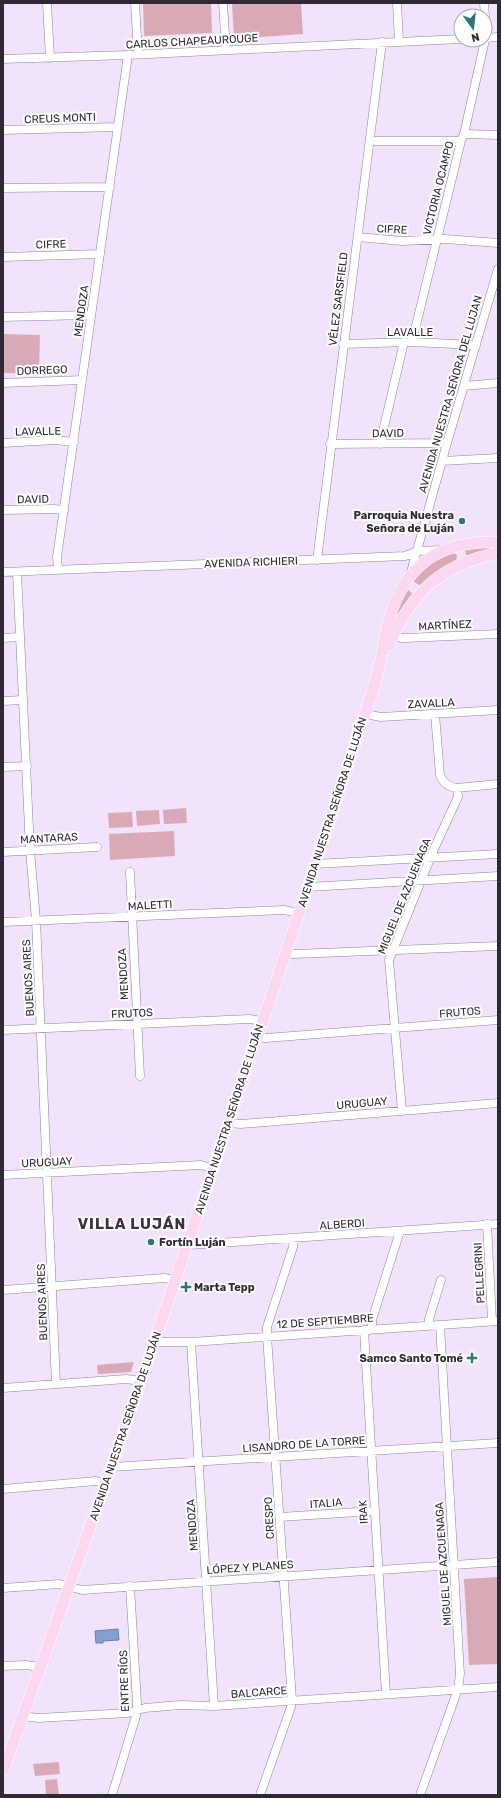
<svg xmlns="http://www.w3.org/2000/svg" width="501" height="1798" font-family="Rubik,sans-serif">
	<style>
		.green { fill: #d9aab6 }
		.water { fill: #859fd4; stroke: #6c7ca4 }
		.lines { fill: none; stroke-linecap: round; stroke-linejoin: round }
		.minor-casing { stroke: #907f9a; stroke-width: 9 }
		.major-casing { stroke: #fff; stroke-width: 12 }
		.minor { stroke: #fff; stroke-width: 8 }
		.major { stroke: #fbd7f0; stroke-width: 11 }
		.poi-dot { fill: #2d7673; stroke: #fff; stroke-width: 1.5 }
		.labels { text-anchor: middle; stroke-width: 4; stroke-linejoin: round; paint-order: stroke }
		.street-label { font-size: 11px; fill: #302935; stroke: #fff }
		.poi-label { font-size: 11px; font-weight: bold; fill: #302935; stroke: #fff; text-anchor: end }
		.district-label { font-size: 15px; font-weight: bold; letter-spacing: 1px; fill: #3e2f46; stroke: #fff }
	</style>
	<rect width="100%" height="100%" fill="#f2e3fc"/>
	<path class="green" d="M143,3H211L212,33L144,36Z
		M232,3H301L303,34L234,39Z
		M3,334L40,335L39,374L3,373Z
		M498,544V550L467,557L464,548Z
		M444,553H454L457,555L456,563L421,586L414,582L413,578Z
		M406,587L410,592L415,594L396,618L395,617Z
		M186,808L187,823L164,824L163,810Z
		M159,810L160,824L137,826L136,811Z
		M132,812L133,827L109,828L108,813Z
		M174,831L175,856L110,860L109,834Z
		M134,1362L131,1372L98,1374L97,1365Z
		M498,1577V1664L469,1665L464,1579Z
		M59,1762L60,1774L35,1776L33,1764Z
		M57,1779L59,1795H46L45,1780Z"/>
	<path class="water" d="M118,1629L119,1640L103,1641V1643H96L95,1631Z"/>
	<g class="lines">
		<defs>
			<path id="minor" d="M47,3L50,58
				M135,3L138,54
				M223,3L226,50
				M397,3L399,41
				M484,3L485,16
				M485,22V40
				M485,38L498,37
				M3,59L128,55L461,39
				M3,130L117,127
				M464,134L498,135
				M370,141H461
				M3,188L110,187
				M358,237L402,241L445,239L498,243
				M3,257L100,254
				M3,317L91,315
				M412,342L461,141L464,134L485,40
				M343,344L412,342L476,345
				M3,383L82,380
				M464,386L498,383
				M3,443L55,440L74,442
				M330,444L447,443
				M380,444L404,342
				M442,461L498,458
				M3,510L53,509L64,510
				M317,560L382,42
				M58,569L57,557L128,55
				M3,572L405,556L418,551L442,550
				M17,572L30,850L36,920L56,1384
				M411,572L447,443L498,269
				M394,634L401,638H406L498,634
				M3,638L19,637
				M3,701L22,700
				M365,714L381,717L498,710
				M435,714L440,775C443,783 448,787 457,788L498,784
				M3,767L27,766
				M3,852L97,847
				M315,864L498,854
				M130,872L140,1076
				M308,887L498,876
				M3,922L284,910L298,913
				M285,953L294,954L498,946
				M3,1030L249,1019L262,1021
				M256,1037L266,1038L498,1020
				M402,1111L389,960L434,849L458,797L457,788
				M228,1123L241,1124L498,1103
				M3,1175L201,1165L212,1168
				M487,1224L492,1321
				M188,1245L498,1224
				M3,1290L164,1278L176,1280
				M429,1325V1319L441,1280
				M372,1329V1320L400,1231
				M364,1330L386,1694
				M154,1342H191L498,1321
				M191,1342L214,1706
				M3,1388L126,1379L141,1381
				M112,1467L498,1443
				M3,1489L96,1481L106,1484
				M280,1517L374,1511
				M3,1588L59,1584L82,1590L498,1562
				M3,1666L26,1665L40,1667
				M23,1716L38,1718L128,1713L145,1708L180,1705L214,1706L498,1687
				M112,1795L136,1716L137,1703L130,1586
				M260,1795L291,1707L292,1700L267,1336V1327L293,1247L294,1238
				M420,1795L458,1689L460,1674L440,1325"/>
			<path id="major" d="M389,645C411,593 441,564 498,553
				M3,1771C130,1421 248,1067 365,714C370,698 376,683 379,667C384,647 386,624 394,605C413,557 448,541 498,542"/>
		</defs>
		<use href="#minor" class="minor-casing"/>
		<use href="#major" class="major-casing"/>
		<use href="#minor" class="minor"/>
		<use href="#major" class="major"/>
	</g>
	<g class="poi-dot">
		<circle cx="462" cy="521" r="4"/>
		<circle cx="151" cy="1242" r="4"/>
		<path d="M184 1281h4v4h4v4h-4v4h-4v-4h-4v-4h4z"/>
		<path d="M470 1352h4v4h4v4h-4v4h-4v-4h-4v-4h4z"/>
	</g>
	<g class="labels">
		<g class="street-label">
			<text transform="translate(192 41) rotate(-3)" y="4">CARLOS CHAPEAUROUGE</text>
			<text transform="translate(60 118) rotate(-2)" y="4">CREUS MONTI</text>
			<text transform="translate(438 188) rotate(-76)" y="4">VICTORIA OCAMPO</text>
			<text transform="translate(392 229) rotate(3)" y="4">CIFRE</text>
			<text transform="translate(51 244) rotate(-2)" y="4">CIFRE</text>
			<text transform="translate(338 299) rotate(-83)" y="4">VÉLEZ SARSFIELD</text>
			<text transform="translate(81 311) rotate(-82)" y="4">MENDOZA</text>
			<text x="410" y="336">LAVALLE</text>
			<text transform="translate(42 370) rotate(-2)" y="4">DORREGO</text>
			<text transform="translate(450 394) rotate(-74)" y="4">AVENIDA NUESTRA SEÑORA DEL LUJAN</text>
			<text transform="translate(38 431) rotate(-1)" y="4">LAVALLE</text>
			<text transform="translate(388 433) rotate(-1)" y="4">DAVID</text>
			<text transform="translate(33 499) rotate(-1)" y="4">DAVID</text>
			<text transform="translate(251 562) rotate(-2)" y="4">AVENIDA RICHIERI</text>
			<text transform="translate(445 625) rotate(-3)" y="4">MARTÍNEZ</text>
			<text transform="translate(431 703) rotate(-3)" y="4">ZAVALLA</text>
			<text transform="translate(332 812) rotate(-72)" y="4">AVENIDA NUESTRA SEÑORA DE LUJÁN</text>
			<text transform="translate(49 838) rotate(-3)" y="4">MANTARAS</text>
			<text transform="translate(404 896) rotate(-68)" y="4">MIGUEL DE AZCUENAGA</text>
			<text transform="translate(150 905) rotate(-3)" y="4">MALETTI</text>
			<text transform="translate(123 974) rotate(-93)" y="4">MENDOZA</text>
			<text transform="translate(28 978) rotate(-93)" y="4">BUENOS AIRES</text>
			<text transform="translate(460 1012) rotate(-5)" y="4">FRUTOS</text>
			<text transform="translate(132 1013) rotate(-3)" y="4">FRUTOS</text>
			<text transform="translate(362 1103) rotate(-5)" y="4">URUGUAY</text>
			<text transform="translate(229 1119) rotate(-72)" y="4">AVENIDA NUESTRA SEÑORA DE LUJÁN</text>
			<text transform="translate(47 1162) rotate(-3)" y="4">URUGUAY</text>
			<text transform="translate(342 1224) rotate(-4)" y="4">ALBERDI</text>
			<text transform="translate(479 1273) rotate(-93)" y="4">PELLEGRINI</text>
			<text transform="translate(42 1302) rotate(-92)" y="4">BUENOS AIRES</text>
			<text transform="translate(325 1321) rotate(-4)" y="4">12 DE SEPTIEMBRE</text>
			<text transform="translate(125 1426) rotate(-71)" y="4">AVENIDA NUESTRA SEÑORA DE LUJÁN</text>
			<text transform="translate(304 1444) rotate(-4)" y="4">LISANDRO DE LA TORRE</text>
			<text transform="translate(326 1503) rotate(-4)" y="4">ITALIA</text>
			<text transform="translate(363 1512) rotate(-93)" y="4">IRAK</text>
			<text transform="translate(269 1518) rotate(-93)" y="4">CRESPO</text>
			<text transform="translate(192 1525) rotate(-94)" y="4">MENDOZA</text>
			<text transform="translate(443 1564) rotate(-94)" y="4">MIGUEL DE AZCUENAGA</text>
			<text transform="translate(250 1567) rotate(-4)" y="4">LÓPEZ Y PLANES</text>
			<text transform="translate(124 1681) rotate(-92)" y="4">ENTRE RÍOS</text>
			<text transform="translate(259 1692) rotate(-4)" y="4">BALCARCE</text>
		</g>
		<g class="poi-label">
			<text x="454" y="519">Parroquia Nuestra<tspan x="454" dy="13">Señora de Luján</tspan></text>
			<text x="159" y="1246" text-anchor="start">Fortín Luján</text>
			<text x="194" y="1291" text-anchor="start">Marta Tepp</text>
			<text x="463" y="1362">Samco Santo Tomé</text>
		</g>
		<g class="district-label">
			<text x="132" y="1229">VILLA LUJÁN</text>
		</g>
	</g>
	<rect width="501" height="1798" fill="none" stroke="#302935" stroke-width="8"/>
	<g transform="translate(473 28) rotate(165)"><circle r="19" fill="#ffffff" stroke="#aca9ae"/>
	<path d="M0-3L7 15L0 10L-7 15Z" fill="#2d7673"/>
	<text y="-6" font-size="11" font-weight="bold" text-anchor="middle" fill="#302935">N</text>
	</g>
</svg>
